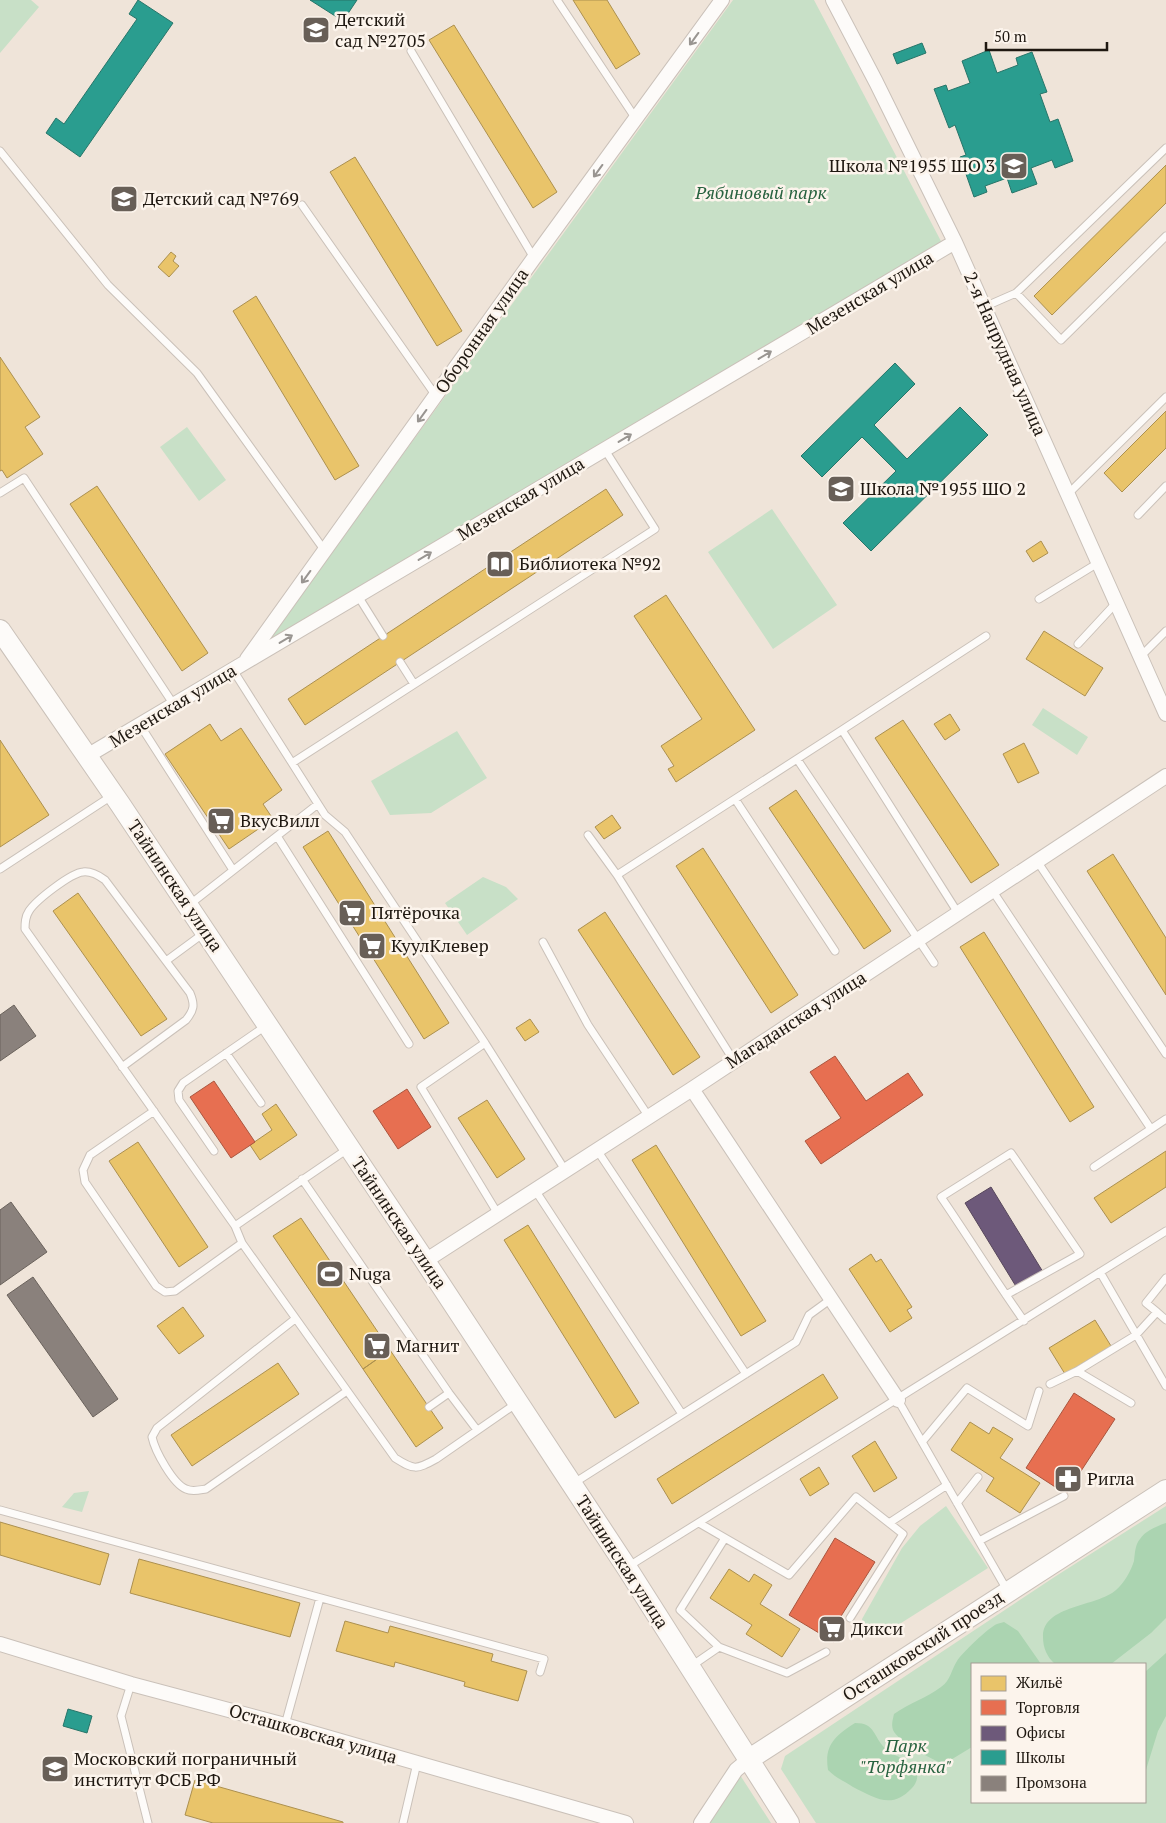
<svg xmlns="http://www.w3.org/2000/svg" width="1166" height="1823" font-family="'PT Serif',serif">
	<style>
		.green { fill: #c8e0c7; fill-rule: evenodd }
		.forest { fill: #abd4b1 }
		.homes { fill: #e9c46a; stroke: #ac904f }
		.shops { fill: #e76f51; stroke: #ab553e }
		.offices { fill: #6d597a; stroke: #56465a }
		.schools { fill: #2a9d8f; stroke: #277569 }
		.industry { fill: #8a817c; stroke: #6a625c }
		.lines { fill: none; stroke-linecap: round; stroke-linejoin: round }
		.lane-casing { stroke: #cac1b9; stroke-width: 9 }
		.street-casing { stroke: #cac1b9; stroke-width: 16 }
		.secondary-casing { stroke: #cac1b9; stroke-width: 22 }
		.lane { stroke: #fdfbf9; stroke-width: 7 }
		.street { stroke: #fdfbf9; stroke-width: 14 }
		.secondary { stroke: #fdfbf9; stroke-width: 20 }
		.oneway { stroke: #999591 }
		.labels { text-anchor: middle; stroke-width: 5; stroke-linejoin: round; paint-order: stroke }
		.poi-label { font-size: 18px; fill: #1f1811; stroke: #fcf4ec; text-anchor: start }
		.park-label { font-size: 18px; font-style: italic; fill: #27623f; stroke: #fcf4ec }
		.street-label { font-size: 18px; fill: #1f1811; stroke: #fcf4ec }
	</style>
	<rect width="100%" height="100%" fill="#efe4d9"/>
	<path class="green" d="M0,0H31L39,7L0,53Z
		M733,0H814L943,245L263,647Z
		M187,427L226,480L199,501L160,447Z
		M772,509L837,605L773,649L708,552Z
		M1043,708L1088,737L1077,755L1032,725Z
		M457,731L487,778L431,813L390,815L371,781Z
		M483,877L506,887L518,899L467,935L445,903Z
		M89,1491L82,1512L62,1507L74,1493Z
		M946,1506L988,1568L879,1637H871L863,1631L862,1619L902,1548L920,1526Z
		M1166,1506V1823H816L781,1769L785,1756L1056,1576ZM972,1664H1145V1802H972Z
		M740,1775L771,1823H708Z"/>
	<path class="forest" d="M1166,1523V1618L1151,1633L1111,1664H1055C1047,1657 1043,1648 1043,1637C1042,1605 1097,1607 1116,1590C1124,1583 1131,1571 1134,1561C1135,1553 1135,1545 1140,1539C1145,1531 1157,1526 1166,1523Z
		M1004,1622L1018,1631L1041,1664H972V1747L944,1764C932,1760 898,1741 893,1730C891,1724 893,1719 894,1714C909,1703 927,1698 941,1687C951,1680 951,1670 957,1661C961,1654 989,1627 997,1624C999,1623 1002,1623 1004,1622Z
		M1166,1653V1716L1158,1731L1145,1773V1672Z
		M855,1723C876,1723 873,1737 885,1748C894,1757 910,1759 916,1771C919,1777 916,1784 912,1788C892,1810 875,1798 853,1787C844,1781 836,1778 828,1770C824,1745 835,1736 855,1723Z"/>
	<path class="homes" d="M573,0H607L640,54L616,69Z
		M454,25L557,192L533,208L429,40Z
		M355,157L462,331L437,346L330,172Z
		M1166,165V203L1052,315L1034,296Z
		M171,252L176,256L173,261L179,266L169,277L158,267Z
		M256,296L359,466L335,480L233,311Z
		M0,357L40,417L25,427L43,454L7,478L2,470L0,471Z
		M1166,411V448L1122,492L1104,473Z
		M97,486L208,653L182,671L70,504Z
		M606,489L623,515L305,725L288,699Z
		M1041,541L1048,553L1033,562L1026,551Z
		M666,595L755,730L676,782L668,769L674,766L661,746L702,719L634,616Z
		M1044,631L1103,668L1085,696L1026,659Z
		M950,714L960,730L945,740L934,724Z
		M903,720L999,865L971,883L875,738Z
		M210,724L221,741L241,728L282,790L263,804L273,819L229,849L165,754Z
		M0,740L49,815L0,847Z
		M1024,743L1039,773L1018,783L1003,754Z
		M796,790L891,931L864,949L769,808Z
		M612,815L621,828L604,839L595,827Z
		M328,831L449,1023L424,1039L303,847Z
		M703,848L798,995L771,1013L676,866Z
		M1113,854L1166,938V995L1087,871Z
		M78,893L167,1019L141,1036L53,911Z
		M605,912L700,1057L673,1075L578,930Z
		M984,932L1094,1107L1070,1122L960,947Z
		M530,1019L539,1032L525,1041L516,1028Z
		M487,1100L525,1159L497,1178L458,1118Z
		M276,1104L297,1135L260,1160L250,1145L272,1130L262,1114Z
		M138,1142L208,1247L179,1267L109,1161Z
		M656,1145L766,1321L741,1336L632,1160Z
		M1166,1151V1187L1111,1223L1094,1198Z
		M301,1218L390,1350L363,1369L273,1236Z
		M528,1225L639,1403L615,1418L504,1240Z
		M871,1254L876,1262L881,1259L912,1307L907,1310L912,1318L890,1332L849,1269Z
		M183,1307L204,1336L179,1354L157,1326Z
		M1095,1320L1111,1346L1065,1374L1049,1348Z
		M390,1350L443,1428L416,1447L363,1369Z
		M278,1363L299,1394L192,1466L171,1435Z
		M823,1374L838,1398L672,1504L657,1479Z
		M970,1422L989,1434L993,1427L1013,1439L1000,1458L1040,1483L1020,1513L986,1491L994,1478L951,1450Z
		M875,1441L897,1478L874,1492L852,1456Z
		M819,1467L829,1484L810,1496L800,1479Z
		M0,1522L109,1554L100,1585L0,1555Z
		M139,1559L300,1603L290,1637L130,1593Z
		M729,1569L749,1582L754,1574L772,1585L760,1604L800,1629L782,1657L746,1634L752,1625L710,1598Z
		M345,1621L388,1633L390,1626L493,1654L491,1661L527,1671L518,1701L464,1686L465,1682L395,1662L394,1667L336,1651Z
		M195,1780L343,1822V1823H213L185,1815Z"/>
	<path class="shops" d="M835,1056L866,1101L908,1073L923,1095L821,1164L805,1141L841,1118L810,1072Z
		M214,1081L255,1142L231,1158L190,1097Z
		M407,1089L431,1127L398,1149L373,1111Z
		M1074,1393L1115,1419L1066,1494L1026,1468Z
		M835,1538L875,1562L838,1621L844,1625L834,1642L789,1615Z"/>
	<path class="offices" d="M991,1187L1043,1272L1017,1288L965,1203Z"/>
	<path class="schools" d="M138,0L173,23L80,157L46,133L56,118L64,124L137,19L129,14Z
		M310,0H357L343,21Z
		M922,43L926,53L897,64L893,54Z
		M989,50L997,73L1018,65L1016,58L1032,52L1047,92L1040,94L1050,122L1058,119L1073,161L1055,168L1052,160L1031,168L1037,184L1012,193L1007,178L985,186L987,192L974,197L960,157L966,155L955,125L949,128L934,89L946,85L948,91L970,83L962,61Z
		M895,363L915,384L874,425L907,459L960,407L988,435L871,551L843,523L896,471L862,437L822,477L801,456Z
		M68,1709L92,1716L87,1733L63,1726Z"/>
	<path class="industry" d="M14,1005L36,1036L0,1061V1015Z
		M11,1202L47,1252L0,1285V1210Z
		M33,1277L118,1399L93,1417L7,1295Z"/>
	<g class="lines">
		<defs>
			<path id="lane" d="M557,0L636,119
				M411,51L534,258
				M0,151L108,285L197,373L325,551
				M302,205L436,396
				M1016,293L1061,340L1166,236
				M984,307L1016,293L1166,148
				M0,493L24,478L174,705
				M1068,494L1166,397
				M1138,515L1166,486
				M358,596L383,636
				M1039,599L1098,563
				M1078,644L1116,603
				M1140,657L1166,631
				M400,662L414,684
				M233,670L325,815L345,832L485,1043
				M140,725L233,870
				M797,759L934,963
				M292,763L655,529L605,450
				M735,799L835,951
				M318,804L277,836L409,1044
				M588,835L617,875L734,1061
				M1037,861L1166,1054
				M0,869L113,795
				M617,875L842,730
				M992,890L1151,1129
				M189,905L277,836
				M958,913L842,730L986,636
				M543,942L588,1025L649,1117
				M166,961L204,933
				M226,1053L261,1103
				M122,1067L186,1020C194,1010 195,1005 190,993L105,880C98,875 91,871 83,872C71,873 36,900 29,911C25,917 25,923 25,929L235,1226L242,1243L395,1458C414,1470 416,1470 436,1459L517,1403
				M154,1111L90,1155L83,1170L85,1182L156,1286L165,1292L175,1291L242,1243
				M597,1150L746,1374
				M214,1151L179,1100L178,1091L183,1083L267,1025
				M1094,1167L1166,1119
				M302,1179L449,1393L477,1430
				M535,1190L682,1414
				M498,1214L421,1087L485,1043L565,1170
				M235,1226L349,1148
				M1100,1272L1166,1386
				M1006,1295L1080,1254L1011,1153L941,1197C969,1238 995,1280 1024,1321
				M1157,1312L1146,1303L1166,1278
				M295,1319L157,1428L152,1437C155,1451 173,1484 186,1489C192,1492 199,1490 206,1489L347,1391
				M1077,1371L1136,1335L1157,1312L1166,1320
				M1050,1384L1077,1371L1131,1403
				M898,1400L1007,1590
				M429,1407L449,1393
				M922,1442L967,1388L1028,1426L1039,1391
				M574,1483L796,1342L809,1315L831,1299
				M957,1503L978,1477
				M0,1510L544,1659L540,1672
				M699,1523L789,1575L856,1497L903,1534L850,1618
				M889,1523L947,1485
				M725,1538L680,1610L719,1647L787,1673L826,1652
				M979,1541L1064,1496
				M629,1566L1166,1231
				M690,1667L719,1647
				M131,1684L121,1716L148,1823
				M285,1725L320,1598
				M403,1823L417,1763"/>
			<path id="street" d="M833,0L876,82L955,242L1166,714
				M247,659L534,258L722,0
				M87,756L955,242
				M692,1089L898,1400
				M425,1261L692,1089L1166,776
				M0,1644L131,1684L285,1725L626,1823
				M701,1823L736,1770L748,1760"/>
			<path id="secondary" d="M0,630L120,804L425,1261L627,1568L789,1823
				M748,1760L1166,1490"/>
		</defs>
		<use href="#lane" class="lane-casing"/>
		<use href="#street" class="street-casing"/>
		<use href="#secondary" class="secondary-casing"/>
		<use href="#lane" class="lane"/>
		<use href="#street" class="street"/>
		<use href="#secondary" class="secondary"/>
	</g>
	<defs><path id="oneway-shaft" d="M-6 0H5M1.5-3L5.5 0L1.5 3" fill="none" stroke-width="1.6" stroke-linecap="round" stroke-linejoin="round" transform="scale(1.25)"/></defs>
	<g class="oneway">
		<use href="#oneway-shaft" transform="translate(694 39) rotate(126)"/>
		<use href="#oneway-shaft" transform="translate(598 171) rotate(126)"/>
		<use href="#oneway-shaft" transform="translate(765 355) rotate(-31)"/>
		<use href="#oneway-shaft" transform="translate(422 416) rotate(126)"/>
		<use href="#oneway-shaft" transform="translate(625 438) rotate(-31)"/>
		<use href="#oneway-shaft" transform="translate(425 556) rotate(-31)"/>
		<use href="#oneway-shaft" transform="translate(306 577) rotate(126)"/>
		<use href="#oneway-shaft" transform="translate(286 639) rotate(-31)"/>
	</g>
	<defs>
		<symbol id="school-square" viewBox="-11 -11 22 22"><rect x="-9" y="-9" width="18" height="18" rx="4" fill="#685f57" stroke="#fcf4ec"/><path d="M0-5L7-2L0 1L-7-2ZM-4 1L0 2.5L4 1V4Q0 6-4 4Z" fill="#fff"/></symbol>
		<symbol id="library-square" viewBox="-11 -11 22 22"><rect x="-9" y="-9" width="18" height="18" rx="4" fill="#685f57" stroke="#fcf4ec"/><path d="M-6-4Q-3-5.5-.7-3.5V5Q-3 3-6 4ZM6-4Q3-5.5 .7-3.5V5Q3 3 6 4Z" fill="#fff"/></symbol>
		<symbol id="supermarket-square" viewBox="-11 -11 22 22"><rect x="-9" y="-9" width="18" height="18" rx="4" fill="#685f57" stroke="#fcf4ec"/><path d="M-6-5.5h2.5l.6 2H6L4.5 2H-2.5L-4.4-4H-6ZM-1.5 3.2a1.3 1.3 0 1 0 .1 0ZM3 3.2a1.3 1.3 0 1 0 .1 0Z" fill="#fff"/></symbol>
		<symbol id="stadium-square" viewBox="-11 -11 22 22"><rect x="-9" y="-9" width="18" height="18" rx="4" fill="#685f57" stroke="#fcf4ec"/><path d="M0-5a6.5 5 0 1 0 0 10a6.5 5 0 1 0 0-10ZM-3.5-1.8h7v3.6h-7Z" fill="#fff"/></symbol>
		<symbol id="pharmacy-square" viewBox="-11 -11 22 22"><rect x="-9" y="-9" width="18" height="18" rx="4" fill="#685f57" stroke="#fcf4ec"/><path d="M-2-6h4v4h4v4h-4v4h-4v-4h-4v-4h4Z" fill="#fff"/></symbol>
		<symbol id="university-square" viewBox="-11 -11 22 22"><rect x="-9" y="-9" width="18" height="18" rx="4" fill="#685f57" stroke="#fcf4ec"/><path d="M0-5L7-2L0 1L-7-2ZM-4 1L0 2.5L4 1V4Q0 6-4 4Z" fill="#fff"/></symbol>
	</defs>
	<g fill-rule="evenodd">
		<use href="#school-square" x="300" y="14" width="32" height="32"/>
		<use href="#school-square" x="998" y="150" width="32" height="32"/>
		<use href="#school-square" x="108" y="183" width="32" height="32"/>
		<use href="#school-square" x="825" y="473" width="32" height="32"/>
		<use href="#library-square" x="484" y="548" width="32" height="32"/>
		<use href="#supermarket-square" x="205" y="805" width="32" height="32"/>
		<use href="#supermarket-square" x="336" y="897" width="32" height="32"/>
		<use href="#supermarket-square" x="356" y="930" width="32" height="32"/>
		<use href="#stadium-square" x="314" y="1258" width="32" height="32"/>
		<use href="#supermarket-square" x="361" y="1330" width="32" height="32"/>
		<use href="#pharmacy-square" x="1052" y="1463" width="32" height="32"/>
		<use href="#supermarket-square" x="816" y="1613" width="32" height="32"/>
		<use href="#university-square" x="39" y="1753" width="32" height="32"/>
	</g>
	<g class="labels">
		<g class="poi-label">
			<text x="335" y="26">Детский<tspan x="335" dy="21">сад №2705</tspan></text>
			<text x="995" y="172" text-anchor="end">Школа №1955 ШО 3</text>
			<text x="143" y="205">Детский сад №769</text>
			<text x="860" y="495">Школа №1955 ШО 2</text>
			<text x="519" y="570">Библиотека №92</text>
			<text x="240" y="827">ВкусВилл</text>
			<text x="371" y="919">Пятёрочка</text>
			<text x="391" y="952">КуулКлевер</text>
			<text x="349" y="1280">Nuga</text>
			<text x="396" y="1352">Магнит</text>
			<text x="1087" y="1485">Ригла</text>
			<text x="851" y="1635">Дикси</text>
			<text x="74" y="1765">Московский пограничный<tspan x="74" dy="21">институт ФСБ РФ</tspan></text>
		</g>
		<g class="park-label">
			<text x="761" y="199">Рябиновый парк</text>
			<text x="906" y="1752">Парк<tspan x="906" dy="21">"Торфянка"</tspan></text>
		</g>
		<g class="street-label">
			<text transform="translate(870 293) rotate(-31)" y="6">Мезенская улица</text>
			<text transform="translate(482 331) rotate(-55)" y="6">Оборонная улица</text>
			<text transform="translate(1005 354) rotate(66)" y="6">2-я Напрудная улица</text>
			<text transform="translate(521 499) rotate(-31)" y="6">Мезенская улица</text>
			<text transform="translate(173 706) rotate(-31)" y="6">Мезенская улица</text>
			<text transform="translate(175 886) rotate(56)" y="6">Тайнинская улица</text>
			<text transform="translate(796 1020) rotate(-33)" y="6">Магаданская улица</text>
			<text transform="translate(399 1223) rotate(56)" y="6">Тайнинская улица</text>
			<text transform="translate(622 1562) rotate(57)" y="6">Тайнинская улица</text>
			<text transform="translate(923 1646) rotate(-33)" y="6">Осташковский проезд</text>
			<text transform="translate(313 1734) rotate(16)" y="6">Осташковская улица</text>
		</g>
	</g>
	<rect x="971" y="1663" width="175" height="140" fill="#fcf4ec" stroke="#a49c94"/>
	<rect x="981" y="1676" width="25" height="15" fill="#e9c46a" stroke="#a49c94"/>
	<text x="1016" y="1688" font-size="15" fill="#1f1811">Жильё</text>
	<rect x="981" y="1700" width="25" height="15" fill="#e76f51" stroke="#a49c94"/>
	<text x="1016" y="1713" font-size="15" fill="#1f1811">Торговля</text>
	<rect x="981" y="1726" width="25" height="15" fill="#6d597a" stroke="#a49c94"/>
	<text x="1016" y="1738" font-size="15" fill="#1f1811">Офисы</text>
	<rect x="981" y="1750" width="25" height="15" fill="#2a9d8f" stroke="#a49c94"/>
	<text x="1016" y="1763" font-size="15" fill="#1f1811">Школы</text>
	<rect x="981" y="1776" width="25" height="15" fill="#8a817c" stroke="#a49c94"/>
	<text x="1016" y="1788" font-size="15" fill="#1f1811">Промзона</text>
	<path d="M986 42v8h121v-8" fill="none" stroke="#1f1811" stroke-width="2.5"/>
	<text x="994" y="42" font-size="15" fill="#1f1811" stroke="#fcf4ec" stroke-width="4" paint-order="stroke">50 m</text>
</svg>
